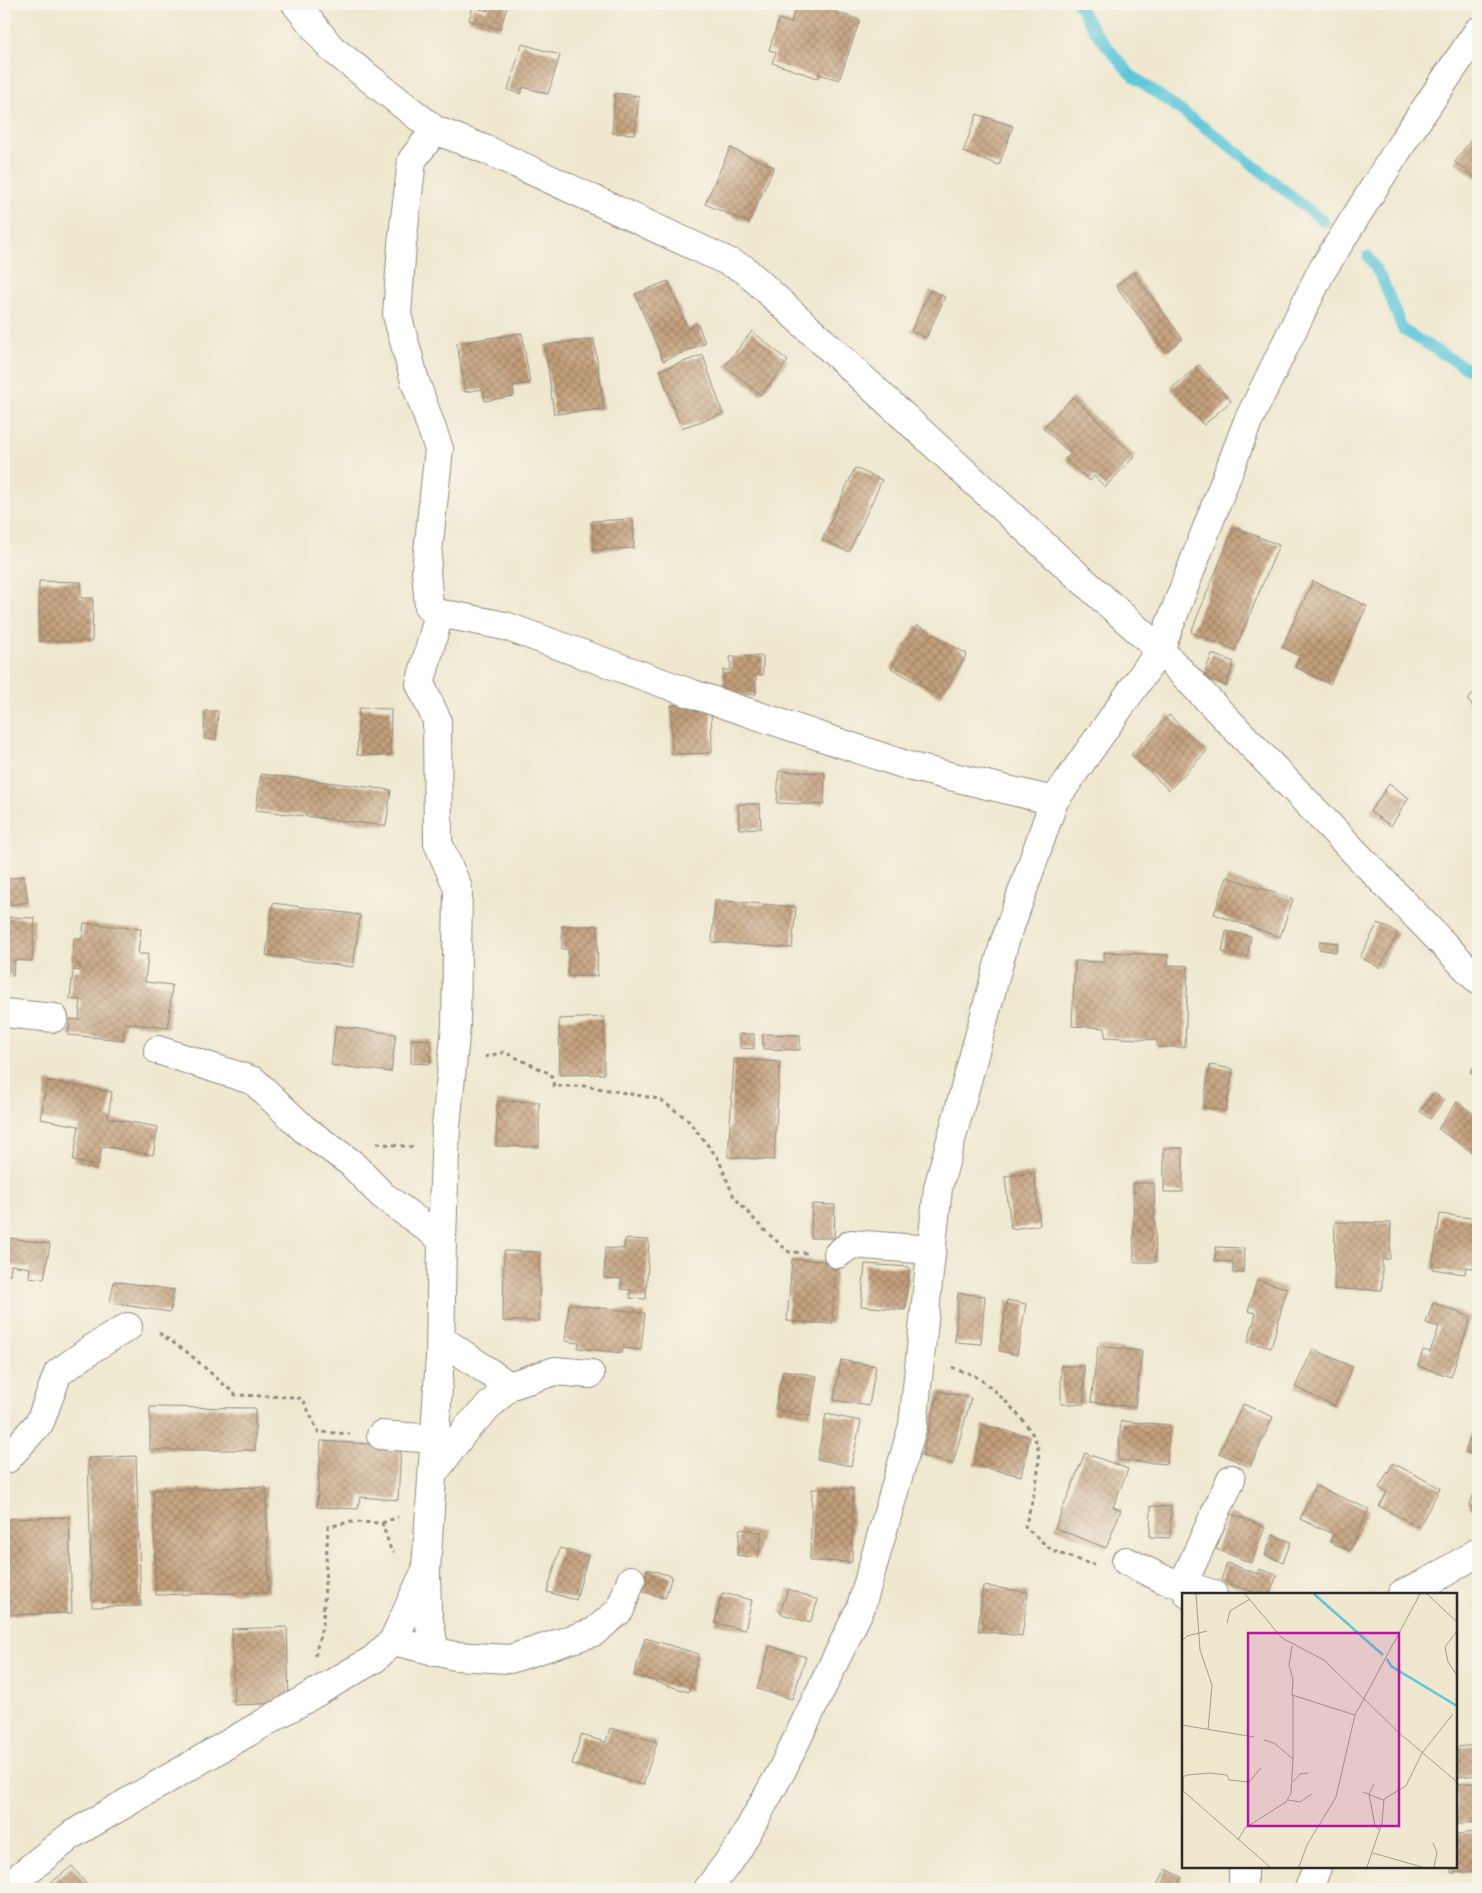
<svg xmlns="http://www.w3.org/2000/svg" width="1482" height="1893" font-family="Mynerve,sans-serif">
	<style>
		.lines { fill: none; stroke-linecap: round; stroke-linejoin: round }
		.stream { stroke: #5ec7da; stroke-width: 11 }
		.building { fill: url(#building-cross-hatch) }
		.street-casing { stroke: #8d8a7d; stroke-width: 30 }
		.path { stroke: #8d8a7d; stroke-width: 3; stroke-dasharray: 4 4; stroke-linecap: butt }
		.street { stroke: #fff; stroke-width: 28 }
		.inset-river { fill: none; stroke: #5ec7da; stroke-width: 2.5 }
		.inset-road { fill: none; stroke: #a19c8d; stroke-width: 1 }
		.view { fill: #b5179e; fill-opacity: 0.15; stroke: #b5179e; stroke-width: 2.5 }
		.inset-edge { fill: none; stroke: #2b2b2b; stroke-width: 2.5 }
	</style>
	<defs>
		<pattern id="building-cross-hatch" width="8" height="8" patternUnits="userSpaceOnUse" patternTransform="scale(1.25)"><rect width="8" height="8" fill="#c4a07b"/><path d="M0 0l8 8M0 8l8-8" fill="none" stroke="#9f8365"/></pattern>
	</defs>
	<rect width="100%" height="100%" fill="#f7f3e8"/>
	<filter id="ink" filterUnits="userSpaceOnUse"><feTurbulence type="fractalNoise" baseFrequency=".02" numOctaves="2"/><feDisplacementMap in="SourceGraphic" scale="10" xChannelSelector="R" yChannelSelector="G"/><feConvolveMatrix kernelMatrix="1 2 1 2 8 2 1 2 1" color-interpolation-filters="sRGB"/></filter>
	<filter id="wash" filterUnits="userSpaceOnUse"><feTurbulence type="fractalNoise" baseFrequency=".0096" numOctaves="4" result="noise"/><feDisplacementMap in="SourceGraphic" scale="20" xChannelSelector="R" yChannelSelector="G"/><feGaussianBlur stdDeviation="1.12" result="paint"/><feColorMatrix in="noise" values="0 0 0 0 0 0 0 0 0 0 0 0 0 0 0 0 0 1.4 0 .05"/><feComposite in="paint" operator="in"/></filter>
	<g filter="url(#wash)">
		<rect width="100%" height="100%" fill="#efe8cf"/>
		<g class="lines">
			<path class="stream" d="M1078,4L1093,29L1130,74L1222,140L1324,222
				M1368,256L1382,279L1403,330L1478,375"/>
		</g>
		<g id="blocks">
			<path class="building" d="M489,4H508L500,29L469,20L473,7L487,11Z
				M797,4H811L860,20L839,80L819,74L818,78L772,63L776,52L769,50L779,19L791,23Z
				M522,44L560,55L548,94L523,87L521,94L508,90Z
				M615,93L639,96L635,134L612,133Z
				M977,114L1013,126L999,165L963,152Z
				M1478,130V179L1455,162Z
				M730,148L774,167L749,223L705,204Z
				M1133,272L1183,339L1166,352L1116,286Z
				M668,281L688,329L698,324L705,343L663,361L635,294Z
				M930,290L945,297L926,338L911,331Z
				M752,331L788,361L761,395L725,366Z
				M522,333L530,383L513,386L514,396L485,401L483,389L465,392L457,343Z
				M594,339L604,409L554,414L545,345Z
				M703,355L723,414L681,428L660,370Z
				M1199,365L1231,401L1204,425L1171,389Z
				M1073,397L1135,456L1105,487L1094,476L1090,481L1065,459L1071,454L1043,428Z
				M855,468L882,480L849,552L822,540Z
				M633,519L634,548L594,550L592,521Z
				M1234,527L1279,545L1235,650L1191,632Z
				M39,581L81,582V598H93L92,641H39Z
				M1313,581L1367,606L1330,684L1295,667L1300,656L1282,647Z
				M917,625L967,654L941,697L891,668Z
				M1212,654L1234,662L1226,686L1203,677Z
				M763,656V675H756V694L723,696V670H731L730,657Z
				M1478,689V711L1467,700Z
				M711,703L712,753L672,754L671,705Z
				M359,708L391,709L390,756L357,755Z
				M205,711H218L216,740L204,739Z
				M1169,715L1207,751L1169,790L1131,755Z
				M779,771L825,773L824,805L777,803Z
				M261,774L391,790L386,826L256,810Z
				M1389,784L1409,798L1391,826L1370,812Z
				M738,804H760L761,828L739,829Z
				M24,876L28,902L4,906V880Z
				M1227,877L1293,899L1280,937L1214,914Z
				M715,900L796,907L792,948L712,942Z
				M273,903L360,915L353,967L266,955Z
				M4,917L35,918L32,961L14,960L13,976L4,975Z
				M84,923L141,929L138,954H148L145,982L172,985L168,1028L125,1023L123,1040L68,1035L70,1019L79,1020L81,1000L70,999L73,970L80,971V964H72L74,938L82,939Z
				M1378,923L1398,933L1380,968L1360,957Z
				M562,926H598L597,976H568V949H562Z
				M1226,931L1251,936L1247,957L1222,952Z
				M1320,941L1338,943L1336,952L1319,949Z
				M1104,952L1168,955V965L1188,966L1185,1047H1157V1040L1105,1037V1028L1072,1026L1075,961L1104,962Z
				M604,1017V1074L560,1075L559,1019Z
				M336,1026L396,1034L391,1072L331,1065Z
				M740,1034H754V1049L740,1048Z
				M763,1034L800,1035V1050L763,1049Z
				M411,1039L431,1040L430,1064L411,1063Z
				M734,1059L780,1062L774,1160L728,1157Z
				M1478,1062V1078L1470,1072Z
				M1210,1065L1233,1069L1226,1111L1203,1107Z
				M47,1081L112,1092L108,1118L158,1127L153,1155L102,1146L98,1166L73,1161L79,1126L40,1119Z
				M1434,1093L1444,1100L1430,1119L1420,1111Z
				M497,1101L539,1102V1147L496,1146Z
				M1457,1102L1478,1117V1156L1438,1129Z
				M1164,1148H1183V1192H1164Z
				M1034,1173L1040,1225L1011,1229L1005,1176Z
				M1133,1183H1154L1156,1262H1134Z
				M812,1204L835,1205L834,1238H811Z
				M1440,1214L1478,1219V1269L1466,1267L1465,1274L1432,1269Z
				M1335,1222L1391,1223L1390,1259H1382V1290L1334,1289Z
				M4,1237L50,1244L44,1279L29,1277L30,1268L11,1265L10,1275L4,1274Z
				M625,1239L649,1240L646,1299L630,1298L631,1290L621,1289L622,1279L604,1278L605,1248L624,1249Z
				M1216,1247L1244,1248L1243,1273H1233V1262L1215,1261Z
				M504,1251L540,1252L539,1321H503Z
				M792,1259L836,1262L832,1324L787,1321Z
				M865,1264L909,1267L905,1310L861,1306Z
				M1257,1280L1287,1288L1271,1348L1248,1342L1256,1313L1248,1311Z
				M114,1281L174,1290L170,1312L110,1303Z
				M958,1293L985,1296L981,1344L955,1342Z
				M1007,1300L1026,1304L1017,1355L999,1351Z
				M1433,1303L1471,1317L1451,1377L1418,1366L1423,1350L1430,1352L1439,1327L1426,1323Z
				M569,1304L645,1313L641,1350L623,1348L622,1353L578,1348L579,1343L565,1341Z
				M1098,1346L1142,1351L1135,1407L1091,1402Z
				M1313,1349L1353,1367L1334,1406L1295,1387Z
				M841,1360L876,1366L869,1406L834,1400Z
				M1061,1366H1084V1404H1061Z
				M783,1370L817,1376L810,1416L775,1409Z
				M939,1391L971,1398L953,1464L922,1456Z
				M1243,1404L1273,1417L1250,1467L1219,1453Z
				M150,1407L255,1408V1450H150Z
				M826,1414L861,1421L851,1466L817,1459Z
				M1478,1418V1457L1465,1452Z
				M1121,1421L1170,1425L1167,1464L1118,1460Z
				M983,1425L1030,1437L1021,1476L974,1465Z
				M321,1441L401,1446L398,1500L360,1497L358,1509L317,1507Z
				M1085,1453L1128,1469L1113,1507L1121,1510L1106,1548L1055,1528Z
				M136,1456L141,1606L92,1607L88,1458Z
				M1393,1463L1440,1488L1419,1527L1379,1506L1387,1492L1379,1488Z
				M1315,1486L1369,1509L1350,1551L1330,1542L1333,1534L1300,1519Z
				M266,1487L269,1592L156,1595L153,1490Z
				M812,1489H853L852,1562L810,1561Z
				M1474,1493L1478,1494V1511L1469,1507Z
				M1151,1506L1171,1507L1170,1538L1150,1537Z
				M1230,1513L1265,1527L1251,1563L1216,1549Z
				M69,1517L72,1613L4,1615V1519Z
				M740,1529L762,1532L758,1558L737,1555Z
				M1273,1535L1291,1542L1283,1562L1265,1555Z
				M560,1548L588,1556L576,1600L547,1592Z
				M1227,1563L1258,1574L1259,1569L1277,1575L1270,1594H1258L1221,1580Z
				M647,1569L672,1576L665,1598L641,1591Z
				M983,1586L1028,1592L1022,1636L978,1631Z
				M788,1589L818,1600L810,1623L780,1613Z
				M722,1593L752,1600L745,1630L715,1623Z
				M287,1627L289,1703L234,1705L232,1629Z
				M645,1638L699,1654L689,1692L634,1675Z
				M770,1646L806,1657L792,1699L757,1689Z
				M610,1728L657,1742L643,1785L572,1764L581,1735L606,1742Z
				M1478,1745V1775L1456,1777V1747Z
				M1478,1782V1822L1456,1824V1784Z
				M1478,1832V1871L1451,1873V1867H1456V1834Z
				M72,1866L90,1889H43Z
				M1166,1869L1182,1877L1176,1889H1155Z
				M1421,1887H1465V1889H1421Z"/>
		</g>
	</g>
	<g filter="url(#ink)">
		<use href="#blocks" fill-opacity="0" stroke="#8d8a7d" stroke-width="1"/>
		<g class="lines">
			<defs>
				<path id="street" d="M296,4L331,48L435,130L487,150L744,269L1026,529L1160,650L1478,980
					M435,130L412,160L402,244L397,315L415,381L439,449L426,570L429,607L439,614L455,616L505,626L693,694L912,767L1054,801
					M439,614L420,684L437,720L438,843L458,888L456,1026L446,1126L442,1239
					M4,1013L54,1018
					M838,1254L851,1244L932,1250
					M441,1339L509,1386
					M381,1435L435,1439
					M4,1459H7L40,1422L58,1373L93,1348L128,1327
					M433,1474L466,1429L509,1386L555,1371L590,1374
					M1126,1561L1163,1579L1213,1594
					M426,1574L427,1610L435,1652
					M1188,1594L1183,1584L1231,1479
					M1402,1594L1434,1579L1478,1552
					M393,1641L455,1656L510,1659L594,1632L620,1610L631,1580
					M1243,1867V1889
					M4,1889L73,1834L374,1659L393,1641L426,1570L440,1357L442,1239L382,1195L351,1163L304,1129L254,1081L158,1050
					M708,1889L738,1849L782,1770L861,1607L913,1425L938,1188L1004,944L1054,801L1160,650L1248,421L1321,272L1404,140L1478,31
					M1309,1889L1317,1867"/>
			</defs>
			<use href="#street" class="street-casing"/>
			<path class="path" d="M485,1057L504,1052L551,1074L554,1086H586L659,1099L686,1118L718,1158L734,1197L763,1229L789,1252L807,1253
				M377,1143L411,1147L413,1146
				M159,1333L187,1352L236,1395L293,1397L303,1399L318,1432L350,1434
				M952,1367C958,1370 966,1372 973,1375C992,1385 1035,1427 1038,1448C1041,1475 1032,1501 1025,1527L1053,1551L1090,1564H1094
				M382,1523L398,1517
				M315,1656L323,1622L328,1527L349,1522L382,1523L391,1550L394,1552"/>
			<use href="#street" class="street"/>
		</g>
	</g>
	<g transform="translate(1182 1593)">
		<rect width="275" height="275" fill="#efe8cf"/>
		<path class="inset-river" d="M132,1L201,62M205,66L209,73L275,113"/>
		<path class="inset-road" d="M14,1L18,57L30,92L26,137M63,1L100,45L142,67L216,139L275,189M245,1L275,29M45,30L48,18L68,6M275,38L263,54L266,69L275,82M0,48L5,43L25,38M110,53L107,72L111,86L110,102L173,122M111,102V166M0,132L72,144M111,189L118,181L126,180M192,191L187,201L193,233L198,237M0,197L88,274M1,198V184L5,182L28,180L45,182L47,187L67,189L79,175M181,199L201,207M106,207L118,209L130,201M56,247L63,235L104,209L109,200L111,166L92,150L82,147M251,250L255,259L252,274M191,260L240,274M117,274L125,252L154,204L173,122L238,1M185,274L200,230L202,206L224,193L240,160L271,121"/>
		<path class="view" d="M66,40H217V233H66Z"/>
		<rect width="275" height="275" class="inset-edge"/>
	</g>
	<rect width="1482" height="1893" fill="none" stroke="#f7f3e8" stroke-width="20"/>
</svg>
